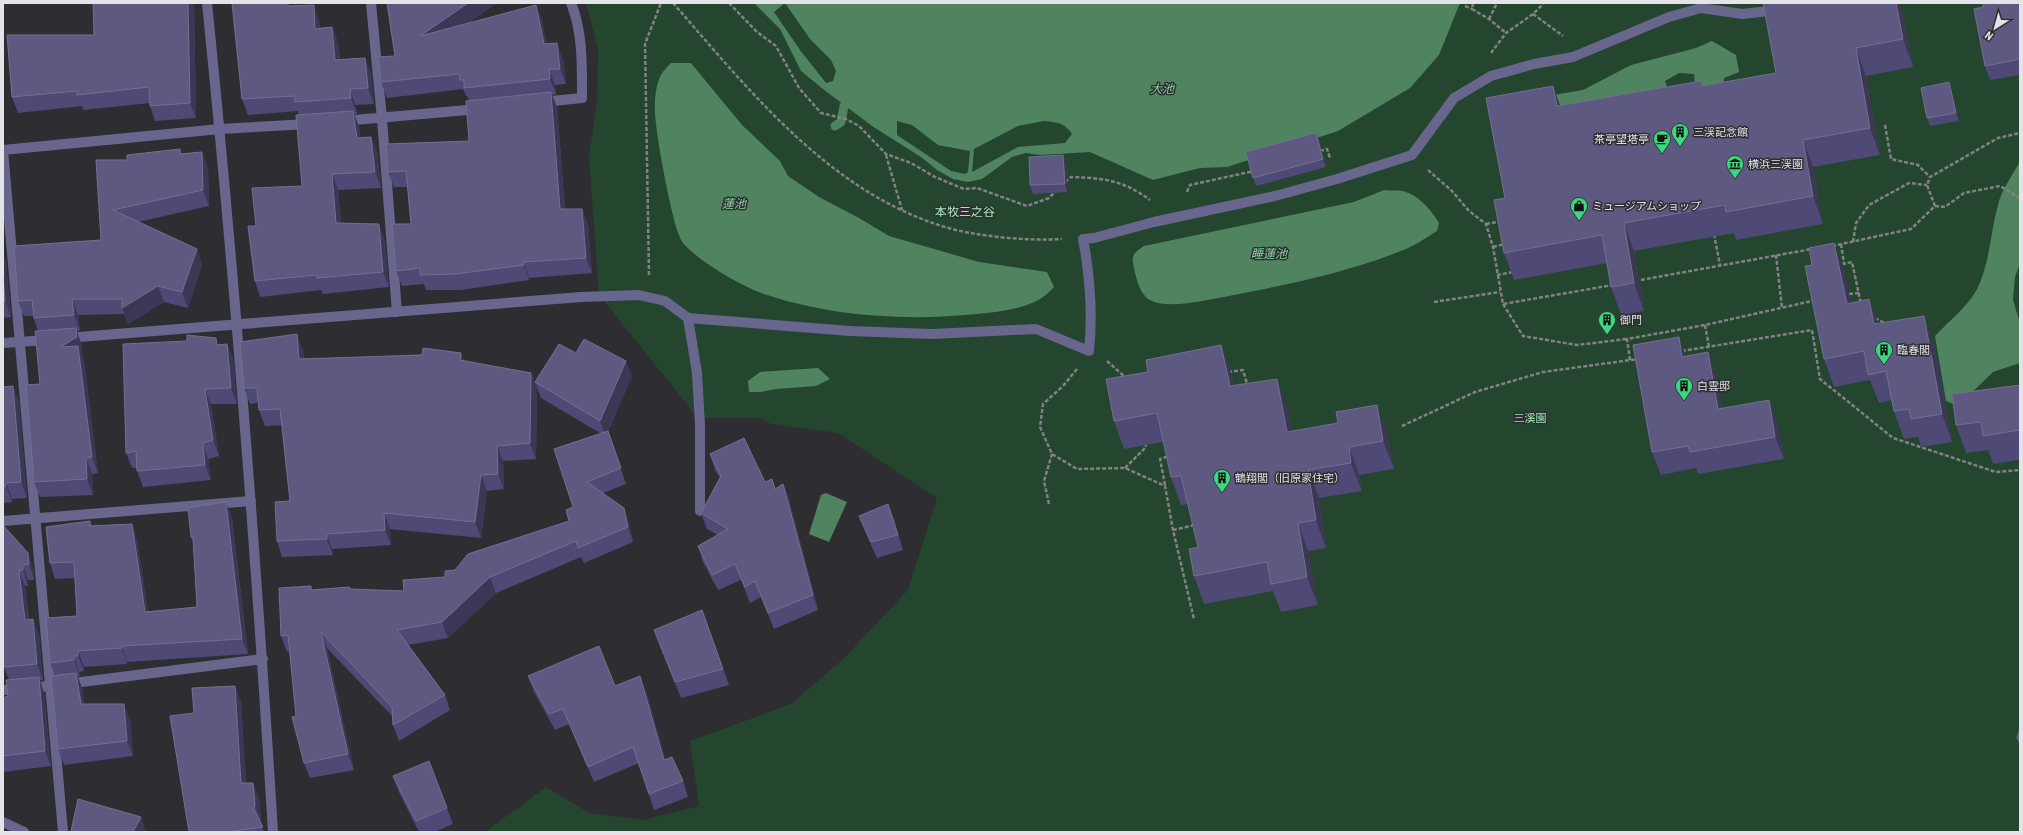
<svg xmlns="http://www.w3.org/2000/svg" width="2023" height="835" font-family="'Roboto Condensed','Noto Sans JP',sans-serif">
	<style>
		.green { fill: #24452e }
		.water { fill: #508460; fill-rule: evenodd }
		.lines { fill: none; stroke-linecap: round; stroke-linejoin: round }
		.stream { stroke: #508460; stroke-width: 9 }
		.path { stroke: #828185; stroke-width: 2.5; stroke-dasharray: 4 2; stroke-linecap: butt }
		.lane { stroke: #69668e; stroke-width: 10 }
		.street { stroke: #69668e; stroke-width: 10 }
		.wall { fill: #4e4975 }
		.shaded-wall { fill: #3b3755 }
		.building { fill: #5e5981; stroke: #736f91 }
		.labels { text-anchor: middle; stroke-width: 3; stroke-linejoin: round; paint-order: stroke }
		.poi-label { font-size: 11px; fill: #e4e3e7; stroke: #2e2e32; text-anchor: start }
		.park-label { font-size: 11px; fill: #9ce9b3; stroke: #2e2e32 }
		.water-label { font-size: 12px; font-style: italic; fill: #88d59f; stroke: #2e2e32 }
		.neighbourhood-label { font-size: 12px; fill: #a2e9b6; stroke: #2e2e32 }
	</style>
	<rect width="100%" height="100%" fill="#2e2e32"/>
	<path class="green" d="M586,3H2020V832H485L546,787L589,813L643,820L699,806L690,741L791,704L843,659L908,590L937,498L838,433L771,424L762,418H698L599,295L589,156L597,102L598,49Z"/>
	<path class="water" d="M754,3H1460L1439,55L1410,88L1338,131L1227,167L1200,168L1153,180L1090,152L1040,155L1026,153L1012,157L982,179L968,182L953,179L937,170L921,157L872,126L823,89L801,71L780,29ZM785,3L810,39L831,60L836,71L833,81L826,83L800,50L774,12ZM897,121L912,125L938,145L970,151L968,172L965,174L951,171L897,135ZM1044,121C1057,122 1065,123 1072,134L1065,143L1018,147L972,172L974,149L1018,126Z
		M1712,41L1736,55L1739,72L1724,78L1723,91L1605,122L1512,102L1583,90L1631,65L1696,48ZM1679,73L1694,74L1695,84L1669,92L1665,81Z
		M671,63H691L742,125L780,161L788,176L819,197L859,218L889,236L979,262L1047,272L1054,287C1036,309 1003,311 977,314C907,321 834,317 767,295C741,286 702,264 683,243C674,232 663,168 660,152C657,129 650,100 660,77C662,72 667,67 671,63Z
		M2020,161V263L2015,277L2013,300L2020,323V363L1993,372L1958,406L1946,401L1935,336C1948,322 1967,307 1976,291C1990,265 1990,233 1998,205C2001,190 2013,175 2020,161Z
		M1384,190C1390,191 1397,190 1403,191C1419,195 1431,210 1439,223L1437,231C1427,237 1417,244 1406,249C1347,273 1286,285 1224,297C1205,300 1170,309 1152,301C1139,296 1135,274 1133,262C1131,254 1138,250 1144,246L1354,202Z
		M818,368L830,379L816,386L776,389L761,392H749L748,381L760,372Z
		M826,493L847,502L829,542L809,534L821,495Z"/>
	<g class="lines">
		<path class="stream" d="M835,126L841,122L844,106"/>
		<path class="path" d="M673,3C750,91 829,192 945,227C978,237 1028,241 1062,239
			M729,3L757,32L776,46L799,88L821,113L846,119L859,126L886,154L911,163L935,177L964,189L977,188L1027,206L1049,198L1057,190
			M1473,3L1472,9L1489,19L1506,33
			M1465,6L1472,9
			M1533,14L1563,36
			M1489,19L1497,3
			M1491,53L1506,33L1533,14L1544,3
			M1885,125L1891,159L1918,165L1930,177
			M1320,151L1327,149L1330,158
			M886,155L902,210
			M1428,170L1452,191L1469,211L1486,224L1493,247L1503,304L1613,285
			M1065,182L1071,177C1103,178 1123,180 1150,200
			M1187,192L1190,185L1254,171
			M1935,206L1945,207L1964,193L2000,186L2020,198
			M1486,224L1502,221
			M1714,234L1720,265
			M1853,242L1856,223L1869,205L1909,183L1927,185
			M1841,244L1844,264L1852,262L1861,304
			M1832,246L1911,229L1935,206L1927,185L1930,177L1998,138L2020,133
			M1493,247L1504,244
			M1776,255L1782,308
			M649,275L645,44L661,3
			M1497,275L1513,272L1512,271
			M1635,281L1812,249
			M1849,294L1859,293
			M1434,302L1500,292
			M1503,304L1523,336L1577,345L1627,339
			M1875,318L1886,324
			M1705,325L1709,347
			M1682,351L1812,330L1820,379L1893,438L1996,472L2020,470
			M1630,360L1627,339L1705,325L1812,301
			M1107,361L1126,378
			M1077,369L1063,386L1043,404L1040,427L1052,454L1077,469L1125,468L1165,486L1173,530L1194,619
			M1228,372L1243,370L1248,387
			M1402,426L1475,392L1543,372L1638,359
			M1125,468L1146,447L1145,443
			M1165,485L1160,459L1169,456
			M1049,504L1044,481L1052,454
			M1173,530L1195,525"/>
		<path class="lane" d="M581,297L639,295L665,301L688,318L697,373L700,425V511
			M3,822L24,832"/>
		<path class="street" d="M207,3C235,279 256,555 273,832
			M371,3L382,119L397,312
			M542,102L582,98C582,67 583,32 571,3
			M343,121L479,109
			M3,150L220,129L309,124
			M3,151L63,832
			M688,318L850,331L932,334L1036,329L1089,351C1093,312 1090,276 1083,239L1094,238L1154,222L1275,196L1337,179L1412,155L1454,98L1491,76L1534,64L1573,57L1669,17L1701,8L1742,14L1778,10
			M66,338L581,297
			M3,343L48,340
			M3,521L251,501
			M3,690L50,686L263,659"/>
	</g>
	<path class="wall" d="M194,3L196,118L155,121L150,106V103L83,110L82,106L18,113L12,97L94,35Z
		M387,3H497L467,24L542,20L546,44L563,59L566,84L555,85L556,94L552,95L557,107L565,209H582L588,225L592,273L529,278V280L461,290H426L424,284L402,286L396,271L411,224L408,187H394L388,172L469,141V100L467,96H466L463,89L387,98L381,82L395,56Z
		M2020,3V75L1990,80L1985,66Z
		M291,6L319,20L320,28L332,27L338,43L340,59L365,58L371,73L374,104L355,105L357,114H354L359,127L360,138L371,137L377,152L381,188L338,190L341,223L385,240L389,287L323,294L321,290L260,297L255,281L256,226L302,186L299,115L298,111L248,115L242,99Z
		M1903,14L1913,67L1866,76L1880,155L1813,167L1823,224L1736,240L1734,233L1634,251L1644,311L1621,315L1611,287L1607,263L1514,280L1504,253L1505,198L1553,86L1560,106L1701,81L1703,86L1776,73Z
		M1949,82L1951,90L1959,121L1930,126L1927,118Z
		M1316,133L1319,141L1326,167L1256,186L1253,178Z
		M180,149L181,154L208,168L209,206L138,222L197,249L202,265L188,308L164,302L128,324L124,314L78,315L80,330L77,331L81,343L82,352L81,353L84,361L98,473L92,474L93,495L40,497L34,482L40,384L38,331L33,316H24L18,301L101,240L127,160Z
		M1063,155L1066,163L1067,192L1033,194L1030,185Z
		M3,254L6,263L11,317L3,318Z
		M1844,271L1851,303L1869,299L1878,323L1924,316L1934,344L1952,442L1921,447L1918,437L1904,439L1894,411L1891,400L1879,403L1870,380L1834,387L1824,359Z
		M227,344L233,359L237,404H211L219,456L208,459L211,480L143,487L137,471V468H132L126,453L219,345Z
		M1221,345L1231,373L1234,386L1287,407L1292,431L1387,433L1394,469L1359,475L1362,491L1319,498L1326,548L1308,551L1318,605L1281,612L1273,591L1204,604L1194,576L1198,547L1188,504L1181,505L1171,477L1163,442L1124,449L1114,421L1148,372Z
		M303,350L304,359L461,353L464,361L531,373L537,388L536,459L503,461L504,489L487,491L481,538L390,529L391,545L332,549L333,555L282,557L277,541L290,501L282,425L265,426L259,410V403L250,404L244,388Z
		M576,353L632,376L608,432L626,484L603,493L629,524L633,542L584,563L581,557L496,593L448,638L408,645L445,695L450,710L399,741L393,725V717L327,648L354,770L310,778L304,763L296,716L290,651L287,652L281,636L311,586L312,590L349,587L350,589L404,591L445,577L455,570L569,521L573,507L600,433L541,398L535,382Z
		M1686,356L1716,374L1722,409L1769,400L1777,423L1784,459L1698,474L1696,468L1661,475L1652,452Z
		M2020,385V460L1993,464L1988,450L1966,453L1956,425Z
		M13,386L19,402L27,498L12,499V502L3,503V387Z
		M710,454L765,482L775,489L783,484L789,499L818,610L774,629L761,597L750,603L741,580L718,590L703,562L698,546L718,535L707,529L701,513L720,478L715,470Z
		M859,516L894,519L903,550L877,558L865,531Z
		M232,517L248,654L127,662V664L84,667V671L79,672L80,676H78L82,688L84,704L130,720L133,756L64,765L58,749L55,676L50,663L77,616L75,578L55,579L50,563L90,521L92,526L137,540L148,612L197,607L193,543L191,537Z
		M3,525L33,569L34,580H28V586H25L29,619H33L39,635L43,680H40L44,693L51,766L3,772V698L8,696L9,680L4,667Z
		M702,610L729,685L681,698L654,630Z
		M528,676L615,686L646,691L665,759L683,781L688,797L654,810L639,763L594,782L569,724L555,730L534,692Z
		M235,686L241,702L246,783L259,799L261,822L260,823L264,832H189L194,713Z
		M2020,728V747L2017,738Z
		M393,776L447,808L453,824L434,832H419L399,792Z"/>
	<path class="shaded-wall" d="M188,3H194L196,118L190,103Z
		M468,3H497L425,52L420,36Z
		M1896,3H1899L1903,14L1913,67L1903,39Z
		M314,5L319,20L321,44L315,29Z
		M536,5L542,20L550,59L544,44Z
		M332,27L338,43L341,75L335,60Z
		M557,43L563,59L566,84L560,69Z
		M1856,48L1866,76L1880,155L1870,128Z
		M365,58L371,73L374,104L368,88Z
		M549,69L555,85L556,94L550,79Z
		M1949,82L1951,90L1959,121L1956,113Z
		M1553,86L1563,114L1557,106Z
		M350,89L355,105L357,114L351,98Z
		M551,92L557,107L566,225L560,209Z
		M353,111L359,127L363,154L357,138Z
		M1316,133L1319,141L1326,167L1323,159Z
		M371,137L377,152L381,188L375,172Z
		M1803,140L1813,167L1823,224L1813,196Z
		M202,152L208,168L209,206L203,190Z
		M1063,155L1066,163L1067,192L1065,184Z
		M332,174L338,190L342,239L336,223Z
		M582,209L588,225L592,273L586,258Z
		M1624,223L1634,251L1644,311L1634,283Z
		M379,224L385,240L389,287L383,272Z
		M1834,243L1844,271L1858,332L1847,304Z
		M197,249L202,265L188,308L182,292Z
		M3,254L6,263L11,317L5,301L3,274Z
		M524,262L529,278V280L524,265Z
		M158,286L164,302L128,324L122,308Z
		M72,299L78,315L80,330L74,315Z
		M1869,299L1880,327L1874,324Z
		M1924,316L1934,344L1952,442L1942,414Z
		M76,328L81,343L82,352L81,353L84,361L98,473L92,457L60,347Z
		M297,334L303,350L305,375L299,359Z
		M1679,337L1687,359L1682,357Z
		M227,344L233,359L237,404L231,388Z
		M1221,345L1231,373L1240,414L1230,386Z
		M1708,352L1716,374L1726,432L1718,409Z
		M461,353L467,369L460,360Z
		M626,361L632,376L606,437L600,421Z
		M531,373L537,388L536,459L530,443Z
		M1277,379L1287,407L1298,460L1287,432Z
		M13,386L19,402L27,498L21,482Z
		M205,389L211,404L219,456L213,440Z
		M1769,400L1777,423L1784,459L1775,437Z
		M1377,405L1387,433L1394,469L1383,441Z
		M203,443L208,459L211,480L205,465Z
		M497,446L503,461L504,489L498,474Z
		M1349,447L1359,475L1362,491L1351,463Z
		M86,458L92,474L93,495L87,479Z
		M1308,470L1319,498L1326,548L1316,520Z
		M481,475L487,491L481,538L475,522Z
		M6,483L12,499V502L6,486Z
		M783,484L789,499L818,610L813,595Z
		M226,502L232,517L248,654L242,639Z
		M888,504L894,519L903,550L898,535Z
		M624,508L629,524L633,542L628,527Z
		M384,513L390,529L391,545L385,530Z
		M1298,523L1308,551L1318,605L1307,577Z
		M132,524L137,540L151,628L145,612Z
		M327,534L332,549L333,555L327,539Z
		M28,553L33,569L34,580L29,564Z
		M23,565L28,580V586L23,570Z
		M19,571L25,586L30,635L25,620Z
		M490,577L496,593L448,638L442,622Z
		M33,619L39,635L43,680L37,664Z
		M321,632L327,648L354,770L348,754Z
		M122,646L127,662V664L122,648Z
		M78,651L84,667V671L78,656Z
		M74,656L79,672L80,676L74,660Z
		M76,673L82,688L87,719L81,704Z
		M640,676L646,691L670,775L664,760Z
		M39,677L44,693L51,766L45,751Z
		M235,686L241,702L247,799L241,783Z
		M124,704L130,720L133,756L127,741Z
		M253,783L259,799L261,822L255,806Z
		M141,817L146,832H133Z"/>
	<path class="building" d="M93,3H188L190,103L150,106L149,87L77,95V91L12,97L7,35H94Z
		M232,3H288V6L314,5L315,29L332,27L335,60L365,58L368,88L350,89L351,98L295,102L294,96L242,99Z
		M387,3H468L420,36L536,5L544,44L557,43L560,69H549L550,79L464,88V80H460L459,74L381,82L378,57L395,56Z
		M1763,3H1896L1903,39L1856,48L1870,128L1803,140L1813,196L1726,212L1725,205L1624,223L1634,283L1611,287L1602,235L1504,253L1494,200L1505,198L1486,98L1553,86L1557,106L1701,81L1702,86L1776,73Z
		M1983,3H2020V59L1985,66L1974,9L1983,7Z
		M1949,82L1956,113L1927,118L1921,88Z
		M551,92L560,209H582L586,258L524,262V265L456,274L420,275V268L396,271L392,224H411L406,171L388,172L386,144L469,141L466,101Z
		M353,111L357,138L371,137L375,172L332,174L336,223L379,224L383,272L317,278V275L255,281L248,226H256L252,188L302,186L296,115Z
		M1316,133L1323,159L1253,178L1246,152Z
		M180,149V154L202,152L203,190L113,210L197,249L182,292L158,286L122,308V299H72L74,315L34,318L32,300L18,301L14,246L101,240L96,160H127V155Z
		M1063,155L1065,184L1030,185L1029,157Z
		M1834,243L1847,304L1869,299L1874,324L1924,316L1942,414L1911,419L1909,409L1894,411L1886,371L1868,375L1864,351L1824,359L1805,266L1812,265L1809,248Z
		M3,274L5,301L3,302Z
		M76,328L77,337L60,347L78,346L92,457L86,458L87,479L34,482L26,385L40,384L35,331Z
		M297,334L299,359L422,355L423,348L461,353L460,360L531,373L530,443L497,446L498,474L481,475L475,522L384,513L385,530L327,534V539L277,541L275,502L290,501L280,409L259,410L257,388H244L240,342Z
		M187,335L216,338L217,345L227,344L231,388L205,389L213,440L203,443L205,465L137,471L136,451L126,453L123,344L187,341Z
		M1679,337L1682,357L1708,352L1718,409L1769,400L1775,437L1690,452L1688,446L1652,452L1633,345Z
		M584,339L626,361L600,421L535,382L559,344L576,353Z
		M1221,345L1230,386L1277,379L1287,432L1338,423L1336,412L1377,405L1383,441L1349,447L1351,463L1308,470L1316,520L1298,523L1307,577L1271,584L1267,562L1194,576L1189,549L1198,547L1181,476L1171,477L1157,413L1114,421L1106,379L1148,372L1146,360Z
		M2020,385V430L1983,436L1981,422L1956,425L1952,394Z
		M13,386L21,482L6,483V486L3,487V387Z
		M608,431L621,468L587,482L624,508L628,527L578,548L576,541L490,577L442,622L397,630L445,695L393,725L392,707L321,632L348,754L304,763L292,717L296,716L288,635L281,636L279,588L311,586V590L349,587L350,589L404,591L403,580L445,577V571L455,570L468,554L569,521L566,510L573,507L554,449Z
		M744,438L765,482L772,479L775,489L783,484L813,595L768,613L755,581L745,587L735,564L712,575L698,546L728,529L701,513L721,476L710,454Z
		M226,502L242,639L122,646V648L78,651V656H74V660L50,663L46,618L77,616L74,562L50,563L46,527L90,521V526L132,524L145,612L197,607L193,537H191L188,508Z
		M888,504L898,535L871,542L859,516Z
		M3,525L28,553L29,564L23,565V570L19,571L25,620L33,619L37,664L4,667L3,657Z
		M702,610L723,669L675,682L654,630Z
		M599,646L615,686L640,676L664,760L672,757L683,781L649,794L633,747L588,767L563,709L549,714L528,676Z
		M76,673L81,704H124L127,741L58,749L51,676Z
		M39,677L45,751L3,756V698L8,696L6,680Z
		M235,686L241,783H253L255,806L253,808L263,827L228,832H189L170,716L194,713L192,688Z
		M2020,728V743L2017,738Z
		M429,761L447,808L416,821L393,776Z
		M78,799L141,817L133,832H76L71,831Z"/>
	<defs>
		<symbol id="building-pin" viewBox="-11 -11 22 30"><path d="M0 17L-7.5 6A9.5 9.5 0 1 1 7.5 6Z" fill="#3cd77e" stroke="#2e2e32"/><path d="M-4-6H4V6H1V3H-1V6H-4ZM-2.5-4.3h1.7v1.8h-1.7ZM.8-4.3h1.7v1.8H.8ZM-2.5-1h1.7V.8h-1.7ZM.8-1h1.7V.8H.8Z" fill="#111"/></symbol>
		<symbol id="cafe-pin" viewBox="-11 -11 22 30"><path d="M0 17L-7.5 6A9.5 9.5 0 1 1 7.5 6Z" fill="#3cd77e" stroke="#2e2e32"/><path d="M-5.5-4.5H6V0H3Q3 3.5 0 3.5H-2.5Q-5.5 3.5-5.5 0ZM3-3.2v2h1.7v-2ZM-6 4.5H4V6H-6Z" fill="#111"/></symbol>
		<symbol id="museum-pin" viewBox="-11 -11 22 30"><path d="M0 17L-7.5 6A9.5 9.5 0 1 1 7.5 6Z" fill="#3cd77e" stroke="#2e2e32"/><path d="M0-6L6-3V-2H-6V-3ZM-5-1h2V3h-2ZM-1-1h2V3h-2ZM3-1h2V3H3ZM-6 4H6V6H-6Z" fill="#111"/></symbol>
		<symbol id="shop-pin" viewBox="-11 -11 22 30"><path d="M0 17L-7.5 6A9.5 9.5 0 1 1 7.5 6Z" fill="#3cd77e" stroke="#2e2e32"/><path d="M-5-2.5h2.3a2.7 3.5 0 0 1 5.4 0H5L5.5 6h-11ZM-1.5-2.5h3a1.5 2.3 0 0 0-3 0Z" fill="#111"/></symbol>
	</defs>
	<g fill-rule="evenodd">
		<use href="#building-pin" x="1670" y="122" width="20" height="27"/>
		<use href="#cafe-pin" x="1652" y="129" width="20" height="27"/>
		<use href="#museum-pin" x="1725" y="154" width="20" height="27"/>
		<use href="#shop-pin" x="1569" y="196" width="20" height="27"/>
		<use href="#building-pin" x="1597" y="310" width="20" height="27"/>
		<use href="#building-pin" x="1874" y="340" width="20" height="27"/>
		<use href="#building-pin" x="1674" y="376" width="20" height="27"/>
		<use href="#building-pin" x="1212" y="468" width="20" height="27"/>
	</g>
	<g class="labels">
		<g class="poi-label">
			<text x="1693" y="136">三渓記念館</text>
			<text x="1649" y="143" text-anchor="end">茶亭望塔亭</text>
			<text x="1748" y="168">横浜三渓園</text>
			<text x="1592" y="210">ミュージアムショップ</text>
			<text x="1620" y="324">御門</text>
			<text x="1897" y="354">臨春閣</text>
			<text x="1697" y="390">白雲邸</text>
			<text x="1235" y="482">鶴翔閣（旧原家住宅）</text>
		</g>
		<g class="park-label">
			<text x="1530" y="422">三溪園</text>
		</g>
		<g class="water-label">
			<text x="1162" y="93">大池</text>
			<text x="734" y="208">蓮池</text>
			<text x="1269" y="258">睡蓮池</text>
		</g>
		<g class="neighbourhood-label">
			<text x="965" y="216">本牧三之谷</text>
		</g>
	</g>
	<rect width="2023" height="835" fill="none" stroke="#e4e3e7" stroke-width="8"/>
	<g transform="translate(1995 28) rotate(217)" stroke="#2e2e32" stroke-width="3" paint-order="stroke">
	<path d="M0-3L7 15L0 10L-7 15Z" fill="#e4e3e7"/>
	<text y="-6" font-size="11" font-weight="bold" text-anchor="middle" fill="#e4e3e7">N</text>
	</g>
</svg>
